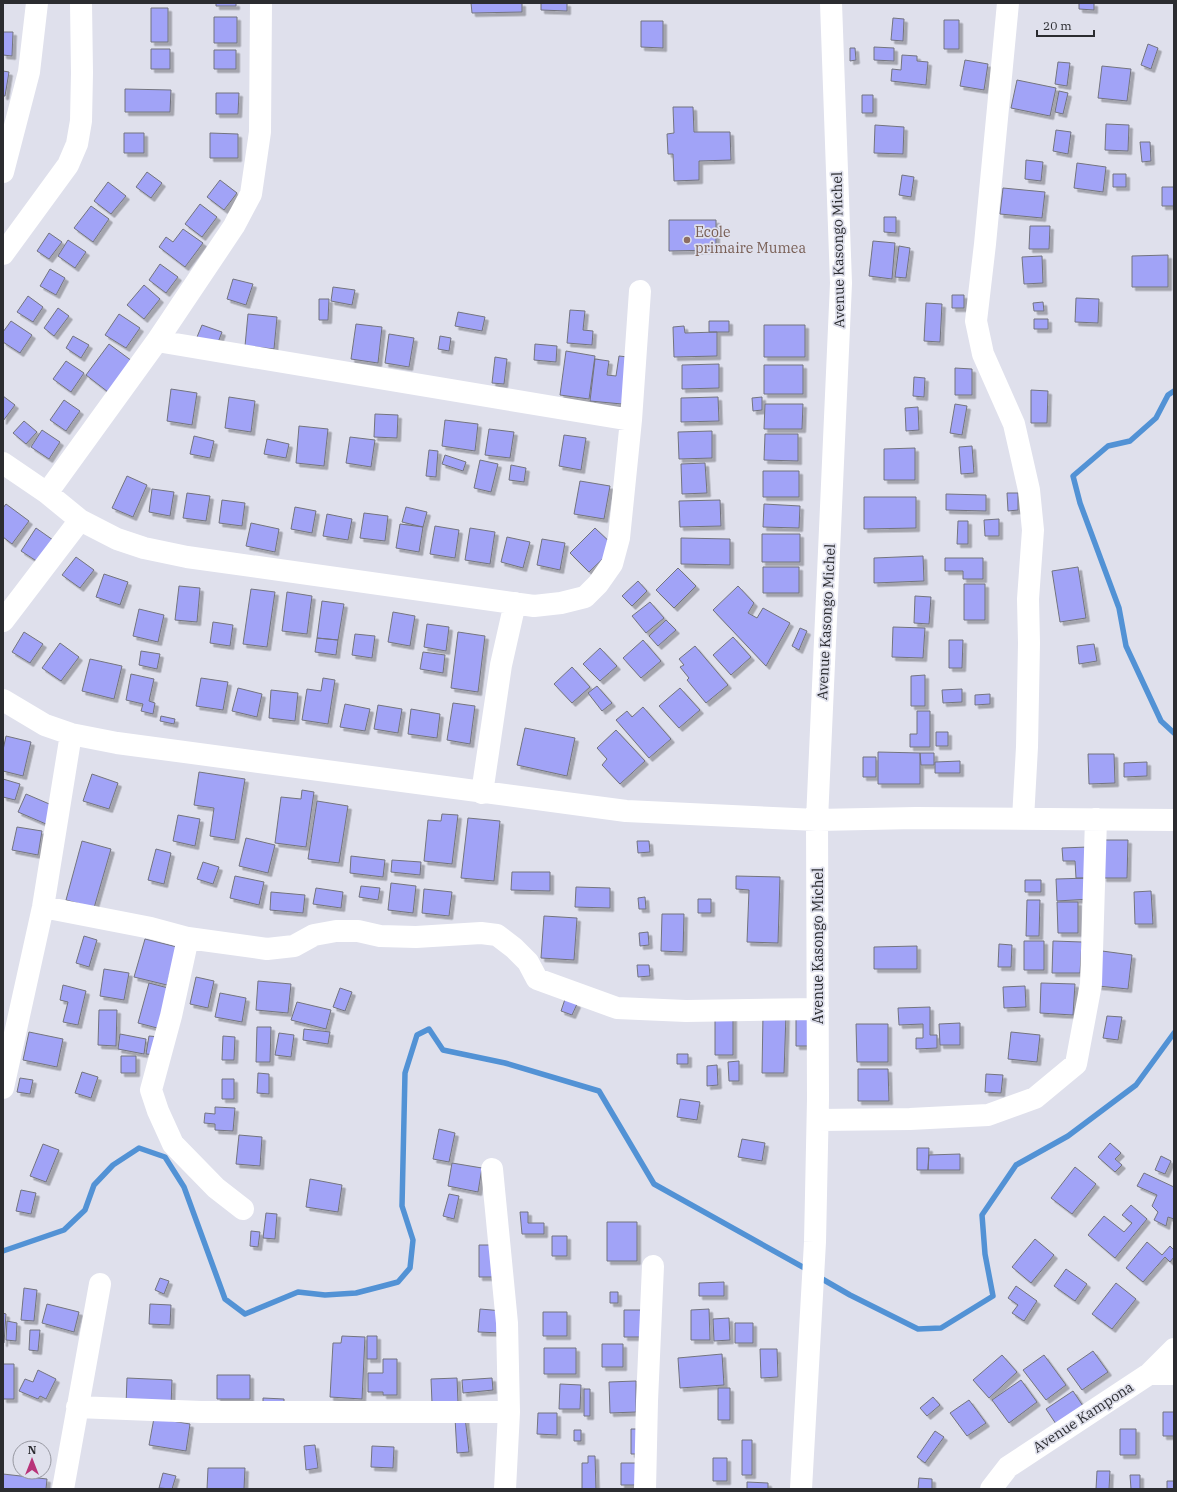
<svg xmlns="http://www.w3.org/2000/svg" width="1177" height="1492" font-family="'IBM Plex Serif',serif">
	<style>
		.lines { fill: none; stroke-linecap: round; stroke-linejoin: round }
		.stream { stroke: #5292d5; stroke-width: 5.5 }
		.building { fill: #a1a3f7; stroke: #73747e; filter: url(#shadow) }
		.minor { stroke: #fff; stroke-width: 22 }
		.education-dot { fill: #8d6e63; stroke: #dfe0ec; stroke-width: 1.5 }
		.labels { text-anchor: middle; stroke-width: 3.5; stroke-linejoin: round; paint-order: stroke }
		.education-label { font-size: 14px; fill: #785e54; stroke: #dfe0ec; text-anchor: start }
		.street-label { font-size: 14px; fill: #2b2c30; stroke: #dfe0ec }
	</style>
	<defs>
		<filter id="shadow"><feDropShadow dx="3.5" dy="3.5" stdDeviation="0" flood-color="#0004"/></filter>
	</defs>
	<rect width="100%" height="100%" fill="#dfe0ec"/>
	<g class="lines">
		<path class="stream" d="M1174,391L1168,395L1156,418L1130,441L1108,446L1073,476L1080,503L1119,608L1126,646L1161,721L1174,733
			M3,1251L64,1230L85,1210L94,1185L113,1165L139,1148L165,1157L184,1187L225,1299L245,1314L298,1292L325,1295L356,1293L383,1286L398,1282L410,1268L413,1240L402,1206L405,1073L417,1035L429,1029L443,1050L505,1063L599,1091L654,1184L808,1270
			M817,1276L850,1295L918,1329L941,1328L993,1296L985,1254L982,1215L1016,1165L1068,1136L1136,1085L1174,1033"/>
	</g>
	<path class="building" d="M216,3H236V6H216Z
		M471,3H522V12L472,13Z
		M541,3H567V11L541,10Z
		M1079,3H1094V10L1079,9Z
		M151,8H168V42H151Z
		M214,17H237V43H214Z
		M893,18L904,19L903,41L891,40Z
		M944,20H959V49H944Z
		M641,21H663V48L641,47Z
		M3,32H13L12,56L3,55Z
		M1148,44L1158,48L1151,69L1141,65Z
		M874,47L894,48V61L874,60Z
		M850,48H855L856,60L850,61Z
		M151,49H170V69H151Z
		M214,50H236V69H214Z
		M902,55L917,56V61L928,62L926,85L891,81L892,69L901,70Z
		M965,60L988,64L984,90L960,86Z
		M1058,62L1070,63L1067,86L1055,84Z
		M1102,66L1131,69L1127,101L1098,98Z
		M3,71L9,72L5,96H3Z
		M1017,80L1056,88L1050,116L1011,108Z
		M125,89L171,90L170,112H125Z
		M1059,91L1068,93L1063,114L1055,112Z
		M216,93H239L238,114H216Z
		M862,95H873V113H862Z
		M673,107H693L694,132H730L731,160L699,161V180L674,181L673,154H668L667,134L674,133Z
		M1106,124L1129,125L1128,151L1105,150Z
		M875,125L904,127L903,154L874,153Z
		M1056,130L1071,132L1068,154L1053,151Z
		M124,133H144V153H124Z
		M210,133L238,134V158H210Z
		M1140,142H1150L1151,161L1142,162Z
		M1026,160L1043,162L1041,181L1025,179Z
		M1077,163L1106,167L1103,192L1074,188Z
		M147,172L162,183L151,198L136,187Z
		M1113,174H1126V187H1113Z
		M902,175L914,177L911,197L899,195Z
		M220,180L237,193L224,210L207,197Z
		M108,182L126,196L111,214L94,201Z
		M1162,187H1174V206H1162Z
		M1003,188L1045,192L1042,218L1000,214Z
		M200,204L217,217L202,237L185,224Z
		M91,206L109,219L93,242L74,228Z
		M884,217H896V233L884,232Z
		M669,220H716V250L669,251Z
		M1030,226H1050L1049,249H1029Z
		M183,229L203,243L185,267L159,247L166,237L173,242Z
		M49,233L62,242L49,259L37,251Z
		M68,240L86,252L75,268L58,256Z
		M873,241L895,243L892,279L869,276Z
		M899,246L910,248L906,278L895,277Z
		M1168,255V287H1132V256Z
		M1042,256L1043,283L1024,284L1022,257Z
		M160,264L178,277L166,293L149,280Z
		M50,269L65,278L56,295L40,286Z
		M233,279L253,284L246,305L227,299Z
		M144,285L160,299L144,319L127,305Z
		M333,287L355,290L352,305L331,301Z
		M952,295H964V308H952Z
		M28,296L43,307L33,322L17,312Z
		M1076,298L1099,299L1098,323L1075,322Z
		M319,299H329L328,320H319Z
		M1043,302L1044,311H1034L1033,303Z
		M926,303L942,304L940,342L924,341Z
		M58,308L69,316L54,336L44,328Z
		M570,310L585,311L583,330L593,331L592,345L567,343Z
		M458,312L485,317L482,331L455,326Z
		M119,314L140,328L126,348L105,335Z
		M248,314L277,317L274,349L245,346Z
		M1034,319H1048V329H1034Z
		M11,321L32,335L20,353L3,342V332Z
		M709,321H729V332H709Z
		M356,324L382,327L378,363L351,359Z
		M202,325L222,332L217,345L197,337Z
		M764,325H805V357H764Z
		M684,326L685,333L717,332V356L674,357L673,327Z
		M389,334L414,338L409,367L385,363Z
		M73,336L89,345L81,358L66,348Z
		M440,336L451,338L449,351L438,349Z
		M109,344L132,361L108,392L86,375Z
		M535,344L557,346L556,362L534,360Z
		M566,351L595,356L589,399L560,395Z
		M619,356L628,357L622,404L590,401L595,359L609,361L607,375L616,376Z
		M495,357L507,359L504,384L492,383Z
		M66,361L84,373L71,392L53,379Z
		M719,364V388L682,389V365Z
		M764,365H803V394H764Z
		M955,368L972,369V395H955Z
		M914,377L925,378L924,397L913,396Z
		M171,389L197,393L192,425L167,421Z
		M1031,390L1048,391L1047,423H1031Z
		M3,396L15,405L3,421Z
		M229,397L255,401L251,432L225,428Z
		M718,397L719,421L681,422V398Z
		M762,397V410L753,411L752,398Z
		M64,400L80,411L66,431L50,420Z
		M765,404H803L802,429H764Z
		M955,404L967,406L962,435L950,433Z
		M918,407L919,430L906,431L905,408Z
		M375,414L398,415L397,438L374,437Z
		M445,420L478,424L475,451L442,446Z
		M24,421L37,432L26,444L13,433Z
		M299,426L328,429L324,466L296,463Z
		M489,429L514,432L510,458L485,455Z
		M42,430L60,442L49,459L31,447Z
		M712,431V458L679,459L678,432Z
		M765,434H798V461L764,460Z
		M564,435L586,438L581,470L559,466Z
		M194,436L214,441L210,458L190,454Z
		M350,437L375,440L371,467L346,463Z
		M267,439L289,444L286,458L264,454Z
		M972,446L974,473L961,474L959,447Z
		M915,448V480H884V449Z
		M429,450L438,451L436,477L426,476Z
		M445,455L466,462L463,471L442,464Z
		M480,460L498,464L491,492L474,488Z
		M705,463L707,493L682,494L681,464Z
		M511,465L526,468L524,482L509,480Z
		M763,471H799V497H763Z
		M127,476L147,485L133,517L112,508Z
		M580,481L610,486L604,519L574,514Z
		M152,489L174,492L170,516L149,512Z
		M187,493L210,496L206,521L183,518Z
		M1007,493H1018V510L1008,511Z
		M946,494L986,495V511L946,510Z
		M864,497H916V528L864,529Z
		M222,500L245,503L242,526L219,523Z
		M720,500L721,526L680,527L679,501Z
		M6,504L29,521L12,544L3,537V508Z
		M764,504L800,506L799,528L763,527Z
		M295,507L316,511L312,533L291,529Z
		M406,507L427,512L423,527L402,522Z
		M364,513L388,516L385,541L360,538Z
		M327,514L352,519L348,540L323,536Z
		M999,519V536H985L984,520Z
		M958,521H968V544H957Z
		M251,523L279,529L275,552L246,546Z
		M400,524L423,527L419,552L396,548Z
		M435,526L459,530L455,558L430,554Z
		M36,528L53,540L38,562L21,551Z
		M470,528L495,532L490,564L465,560Z
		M595,528L615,547L589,572L570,553Z
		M762,534H800V562H762Z
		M507,537L530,542L523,568L501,562Z
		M681,538L730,539V565L681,564Z
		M542,539L565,543L560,570L537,565Z
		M923,556L924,581L874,583V558Z
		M76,557L94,570L80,588L62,575Z
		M945,558H983V579H963V571H945Z
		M763,567H799V593H763Z
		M1078,567L1086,618L1060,622L1052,571Z
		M678,568L696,586L674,608L656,590Z
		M104,574L128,582L120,605L96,597Z
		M638,581L647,591L632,606L622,596Z
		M964,584H985V620H964Z
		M179,586L200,588L197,622L175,620Z
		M738,586L754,603L748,613L757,618L763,608L790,623L766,666L713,610Z
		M251,589L275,592L267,647L243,644Z
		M287,592L312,596L307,634L282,631Z
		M915,596L931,597L929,624L914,623Z
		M322,601L344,604L338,640L317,638Z
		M650,602L664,618L646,633L632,616Z
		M139,609L164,615L158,642L133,636Z
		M393,612L415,616L410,646L388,642Z
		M666,620L676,630L658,646L649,636Z
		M213,622L233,625L230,646L210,643Z
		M427,624L449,627L446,651L424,647Z
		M893,627L925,628L923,658L892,657Z
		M800,628L807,631L799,650L792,646Z
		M24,632L43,644L30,663L12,652Z
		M458,632L485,636L478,692L451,688Z
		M355,634L375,636L372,658L352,655Z
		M733,637L751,657L731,675L713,655Z
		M317,638L338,640L336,655L315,652Z
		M643,640L661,661L641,678L623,658Z
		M949,640H963L962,668H949Z
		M60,643L79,657L61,681L42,668Z
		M1094,644L1097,661L1079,664L1077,646Z
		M695,646L728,685L706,703L687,680L689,678L680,667L684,665L679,659Z
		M600,648L617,666L600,681L583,664Z
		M141,651L160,654L157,669L139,665Z
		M423,652L445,655L443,673L420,669Z
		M90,659L122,666L114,699L82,691Z
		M572,667L590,687L572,703L554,684Z
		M131,674L154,679L149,701L155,703L153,714L141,711L143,704L126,700Z
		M925,675V706H911V676Z
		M201,678L228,682L223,710L196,706Z
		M323,678L335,680L328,724L302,720L307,689L321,691Z
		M597,686L612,703L602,711L588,693Z
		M238,688L262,694L257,717L232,711Z
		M680,688L700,710L679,728L659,706Z
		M962,689V702L943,703L942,690Z
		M271,690L298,693L295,721L269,718Z
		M990,694V704L975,705V695Z
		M453,703L475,706L470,744L447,740Z
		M345,704L370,709L365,731L340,727Z
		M378,705L402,709L398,733L374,729Z
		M643,707L671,739L649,758L616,720L627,711L632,717Z
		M411,709L440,714L437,738L408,734Z
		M917,711H930V747H910V734H917Z
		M161,716L175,719L174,724L160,721Z
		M525,728L575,738L567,776L517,765Z
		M616,730L645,761L620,784L602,765L607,759L597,748Z
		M936,732H948V746H936Z
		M6,736L31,742L23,776L3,771V750Z
		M878,752L920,753V784H878Z
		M920,753H934V765H921Z
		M1088,754H1114L1115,783L1089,784Z
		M863,757H876V777H863Z
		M960,761V773H935V762Z
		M1147,762V776L1124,777V763Z
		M199,772L245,779L235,840L210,836L214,808L194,805Z
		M92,774L118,783L109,809L83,801Z
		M3,779L20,784L15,800L3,797Z
		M302,790L314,792L306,847L275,843L281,797L301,799Z
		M26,794L54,806L46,824L18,812Z
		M317,801L348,806L339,863L308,859Z
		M442,814L458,815L452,864L424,861L428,820L441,821Z
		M178,815L200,819L195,846L173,841Z
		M468,818L500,821L494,881L461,878Z
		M17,827L42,831L38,855L12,850Z
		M246,838L275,845L268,873L239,866Z
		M1104,840H1128L1127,878H1103Z
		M82,841L111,849L94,908L66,900Z
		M637,841H649L650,852L638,853Z
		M1088,847L1089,878H1076L1075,861H1063L1062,848Z
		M156,849L171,853L164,884L148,880Z
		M351,856L385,860L383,877L350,873Z
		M392,860L421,862L420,875L391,872Z
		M203,862L219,867L213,884L197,879Z
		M512,872H550V891L511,890Z
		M235,876L264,882L259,905L230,898Z
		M736,876L780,877L778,943L747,942L749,890L736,889Z
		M1089,878L1090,899L1057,901L1056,879Z
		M1025,880H1041V892H1025Z
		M391,883L416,886L413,913L388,910Z
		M361,886L380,888L378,900L359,897Z
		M576,887L610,888V908L575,907Z
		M316,888L343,892L341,908L313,904Z
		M424,889L452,892L449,916L422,913Z
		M1151,891L1153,924H1135L1134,892Z
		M271,892L305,895L303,913L270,910Z
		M645,897L646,909H639L638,898Z
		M698,899H711V913H698Z
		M1027,900H1040L1039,936H1026Z
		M1057,902H1078V933H1058Z
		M662,914H684L683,952L661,951Z
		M544,916L577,918L574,960L541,958Z
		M648,932L649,945L640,946L639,933Z
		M84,936L97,940L89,967L76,963Z
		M145,939L177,947L167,985L134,977Z
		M1024,941H1044V970H1024Z
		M1053,941L1082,942L1080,973H1052Z
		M999,944L1012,945L1011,967H998Z
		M917,946V969H874V947Z
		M1102,951L1132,955L1128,989L1098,986Z
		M637,965H649L650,976L638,977Z
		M104,969L129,973L124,1000L100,996Z
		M196,977L214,981L208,1008L190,1004Z
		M258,981L291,984L288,1013L256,1010Z
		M149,983L172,989L161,1029L138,1023Z
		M1041,983L1075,984L1073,1015L1040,1013Z
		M63,985L86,991L78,1025L63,1022L68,1002L60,1000Z
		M1025,986L1026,1007L1004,1008L1003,987Z
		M340,988L352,992L345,1011L333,1007Z
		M220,993L246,998L242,1022L215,1017Z
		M565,999L577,1004L572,1015L561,1011Z
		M297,1002L331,1010L326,1029L291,1020Z
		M930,1007V1035H937V1048L916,1049V1038H923V1024L899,1025L898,1008Z
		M99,1010H117L116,1046L98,1045Z
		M763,1014H786L784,1073H762Z
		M796,1014L809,1015L808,1046H796Z
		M715,1016H733V1055H715Z
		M1107,1016L1122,1017L1118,1040L1103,1038Z
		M960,1023V1045H940L939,1024Z
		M856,1024H888V1062H857Z
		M257,1027H271L270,1062H256Z
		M304,1029L330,1032L328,1044L303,1040Z
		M29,1032L63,1039L57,1067L23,1060Z
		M1011,1032L1040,1035L1037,1062L1008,1059Z
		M279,1033L294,1035L291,1057L275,1055Z
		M120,1034L146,1039L144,1054L118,1049Z
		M149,1036L160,1037L158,1055L146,1054Z
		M223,1036L235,1037L234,1060H222Z
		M677,1054H688V1064H677Z
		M121,1056H136V1073H121Z
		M739,1061V1081H729L728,1062Z
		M717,1065L718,1085L707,1086V1066Z
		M858,1069H888L889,1101H858Z
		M82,1072L98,1077L91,1098L75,1093Z
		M258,1073L269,1074V1094L257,1093Z
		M986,1074L1003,1075L1001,1093L985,1092Z
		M20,1078L33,1080L30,1094L17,1092Z
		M222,1079H234V1099H222Z
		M680,1099L700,1102L697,1120L677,1117Z
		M215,1107L235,1108L233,1131L215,1130V1124L204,1123L205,1113L215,1114Z
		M439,1129L455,1133L449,1162L433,1159Z
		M239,1135L262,1137L260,1166L236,1164Z
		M742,1139L765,1143L762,1161L738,1157Z
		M1110,1143L1121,1153L1115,1159L1122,1165L1115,1172L1098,1157Z
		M43,1144L59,1150L46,1182L30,1176Z
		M917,1148H929L928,1170H917Z
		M960,1154V1170H928L929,1155Z
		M1161,1156L1171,1161L1165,1174L1155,1170Z
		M452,1163L482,1168L478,1192L448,1186Z
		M1075,1167L1096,1184L1072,1214L1051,1198Z
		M1144,1173L1174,1187V1219L1168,1217L1166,1226L1154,1220L1158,1212L1152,1206L1157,1195L1137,1186Z
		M310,1179L342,1185L338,1212L306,1207Z
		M21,1190L36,1193L31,1214L16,1211Z
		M449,1194L459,1196L454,1219L443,1216Z
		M1131,1205L1147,1219L1115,1258L1088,1235L1104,1216L1124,1232L1132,1223L1122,1215Z
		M520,1212H528V1223H544V1234H522Z
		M266,1213L277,1214L275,1239L263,1238Z
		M607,1222H637V1261H607Z
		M251,1231L260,1232L258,1247L250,1246Z
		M552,1236H567V1256H552Z
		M1035,1239L1054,1255L1031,1283L1012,1267Z
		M1147,1242L1162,1255L1170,1246L1174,1250V1257L1170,1262L1165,1257L1143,1282L1126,1268Z
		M479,1245H495V1277H479Z
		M1066,1269L1087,1284L1075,1301L1054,1286Z
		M160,1278L169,1281L164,1294L155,1290Z
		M724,1282V1296H699V1283Z
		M1116,1283L1136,1299L1112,1329L1092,1314Z
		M1016,1286L1037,1301L1024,1321L1012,1313L1018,1305L1008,1298Z
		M24,1288L37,1290L34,1321L21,1320Z
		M610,1292H618V1303H610Z
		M47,1304L79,1312L74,1332L42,1323Z
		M150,1304L171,1305L170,1325L149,1324Z
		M480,1309L503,1311L501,1333L478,1332Z
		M709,1309L710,1340H691V1310Z
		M624,1310H646V1337H624Z
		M543,1312H567V1336H543Z
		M3,1313L6,1314L4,1343H3Z
		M729,1318L730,1340L714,1341L713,1319Z
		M7,1321L17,1323L16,1341L6,1340Z
		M735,1323H753V1343H735Z
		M30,1330H40L38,1351L29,1350Z
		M342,1336L365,1337L362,1399L330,1397L333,1343H341Z
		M367,1336H377V1359H367Z
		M602,1344H623V1367H602Z
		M544,1348H576V1374H544Z
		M760,1349H777L778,1377L761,1378Z
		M1093,1351L1108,1372L1082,1390L1067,1369Z
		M722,1354L724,1385L680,1388L678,1358Z
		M1002,1355L1017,1372L989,1398L973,1380Z
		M1044,1355L1066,1385L1046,1400L1023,1370Z
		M383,1359H397V1395H383V1392H368V1373H383Z
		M3,1364H14V1399H3Z
		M38,1370L56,1379L46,1399L40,1396L38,1399L19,1391L25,1379L33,1382Z
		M217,1375H250V1399H217Z
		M127,1378L172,1380L171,1407L126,1405Z
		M457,1378L458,1402L432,1403L431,1379Z
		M492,1378L493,1390L463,1393L462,1380Z
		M1021,1380L1037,1402L1009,1423L992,1400Z
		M636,1381V1412L610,1413L609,1382Z
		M560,1384L581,1385L580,1409H559Z
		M718,1388H730V1420H718Z
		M584,1389H590V1416H584Z
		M1073,1391L1085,1409L1058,1427L1046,1409Z
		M933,1397L940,1405L927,1416L920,1408Z
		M263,1398L284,1399V1408H263Z
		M969,1400L986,1423L967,1436L950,1413Z
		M1163,1412H1174V1436H1163Z
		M538,1413H557V1435L537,1434Z
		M465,1417L469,1452L457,1453L455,1418Z
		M154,1418L190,1424L186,1451L149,1445Z
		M631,1429H639V1454H631Z
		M1120,1429H1136V1455H1120Z
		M574,1430H581V1441H574Z
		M935,1431L944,1437L925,1463L917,1457Z
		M742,1440H752V1475H742Z
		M315,1445L318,1468L306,1470L304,1446Z
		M372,1446L394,1447L393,1468L371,1467Z
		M588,1456H595L596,1489H582V1463H588Z
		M713,1458H727V1481H713Z
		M621,1463H642V1485H621Z
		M208,1468H245L244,1489H207Z
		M1097,1471H1110L1109,1489H1096Z
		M163,1473L176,1476L172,1489L159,1488Z
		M3,1474L47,1479L46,1489H3Z
		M1130,1475H1140V1489H1131Z
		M919,1478L932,1479V1489H918Z
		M1167,1481H1174V1489H1167Z
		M747,1482L768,1483V1489H747Z"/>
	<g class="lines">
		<path class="minor" d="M1008,3L985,244L976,321L983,354L1014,424L1029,490L1033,530L1028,599L1029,643L1027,747L1023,819
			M3,172L29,72L37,3
			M3,254L68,165L77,144L81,121L82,73L81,3
			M157,341L631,420
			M3,463L47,493L80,520L117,539L144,548L187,557L534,606L561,603L585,597L598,584L612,564L619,538L631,420L640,291
			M47,493L157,341L234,226L251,194L260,132L261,3
			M3,621L80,520
			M3,700L45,725L71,734L117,743L626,811L817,820L916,818L1174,820
			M482,793L501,665L515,603
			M43,907L151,928L188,938L267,949L294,946L314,935L336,931H358L380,936L416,937L481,933L497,935L514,948L528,962L537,979L617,1008L686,1011L818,1009
			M188,938L171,1016L151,1090L158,1111L173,1144L216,1188L243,1209
			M3,1088L43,907L71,734
			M818,1120L910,1119L988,1115L1035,1098L1076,1064L1091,984L1096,819
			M492,1169L507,1323L509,1412L505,1489
			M1149,1374H1174
			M77,1407L201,1412H509
			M63,1489L100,1284
			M645,1489L647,1401L653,1266
			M801,1489L815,1242L818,1099L817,820L841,283L831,3
			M991,1489L1008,1467L1149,1374L1174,1349"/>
	</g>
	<circle class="education-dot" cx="687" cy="240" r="4"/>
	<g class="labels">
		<g class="education-label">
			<text x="695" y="237">Ecole<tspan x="695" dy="16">primaire Mumea</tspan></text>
		</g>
		<g class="street-label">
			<text transform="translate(838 250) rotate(-91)" y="5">Avenue Kasongo Michel</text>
			<text transform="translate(826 622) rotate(-87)" y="5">Avenue Kasongo Michel</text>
			<text transform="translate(818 946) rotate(-90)" y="5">Avenue Kasongo Michel</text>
			<text transform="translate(1083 1417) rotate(-33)" y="5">Avenue Kampona</text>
		</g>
	</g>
	<rect width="1177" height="1492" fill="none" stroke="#2b2c30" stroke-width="8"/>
	<g transform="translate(32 1460)"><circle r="19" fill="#dfe0ec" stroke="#9798a1"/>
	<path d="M0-3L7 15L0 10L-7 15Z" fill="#b83379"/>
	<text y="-6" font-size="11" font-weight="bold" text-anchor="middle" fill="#2b2c30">N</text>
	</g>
	<path d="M1037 30v6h57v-6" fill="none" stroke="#2b2c30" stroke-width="2"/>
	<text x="1043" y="30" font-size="12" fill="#2b2c30" stroke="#dfe0ec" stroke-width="3" paint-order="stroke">20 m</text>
</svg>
